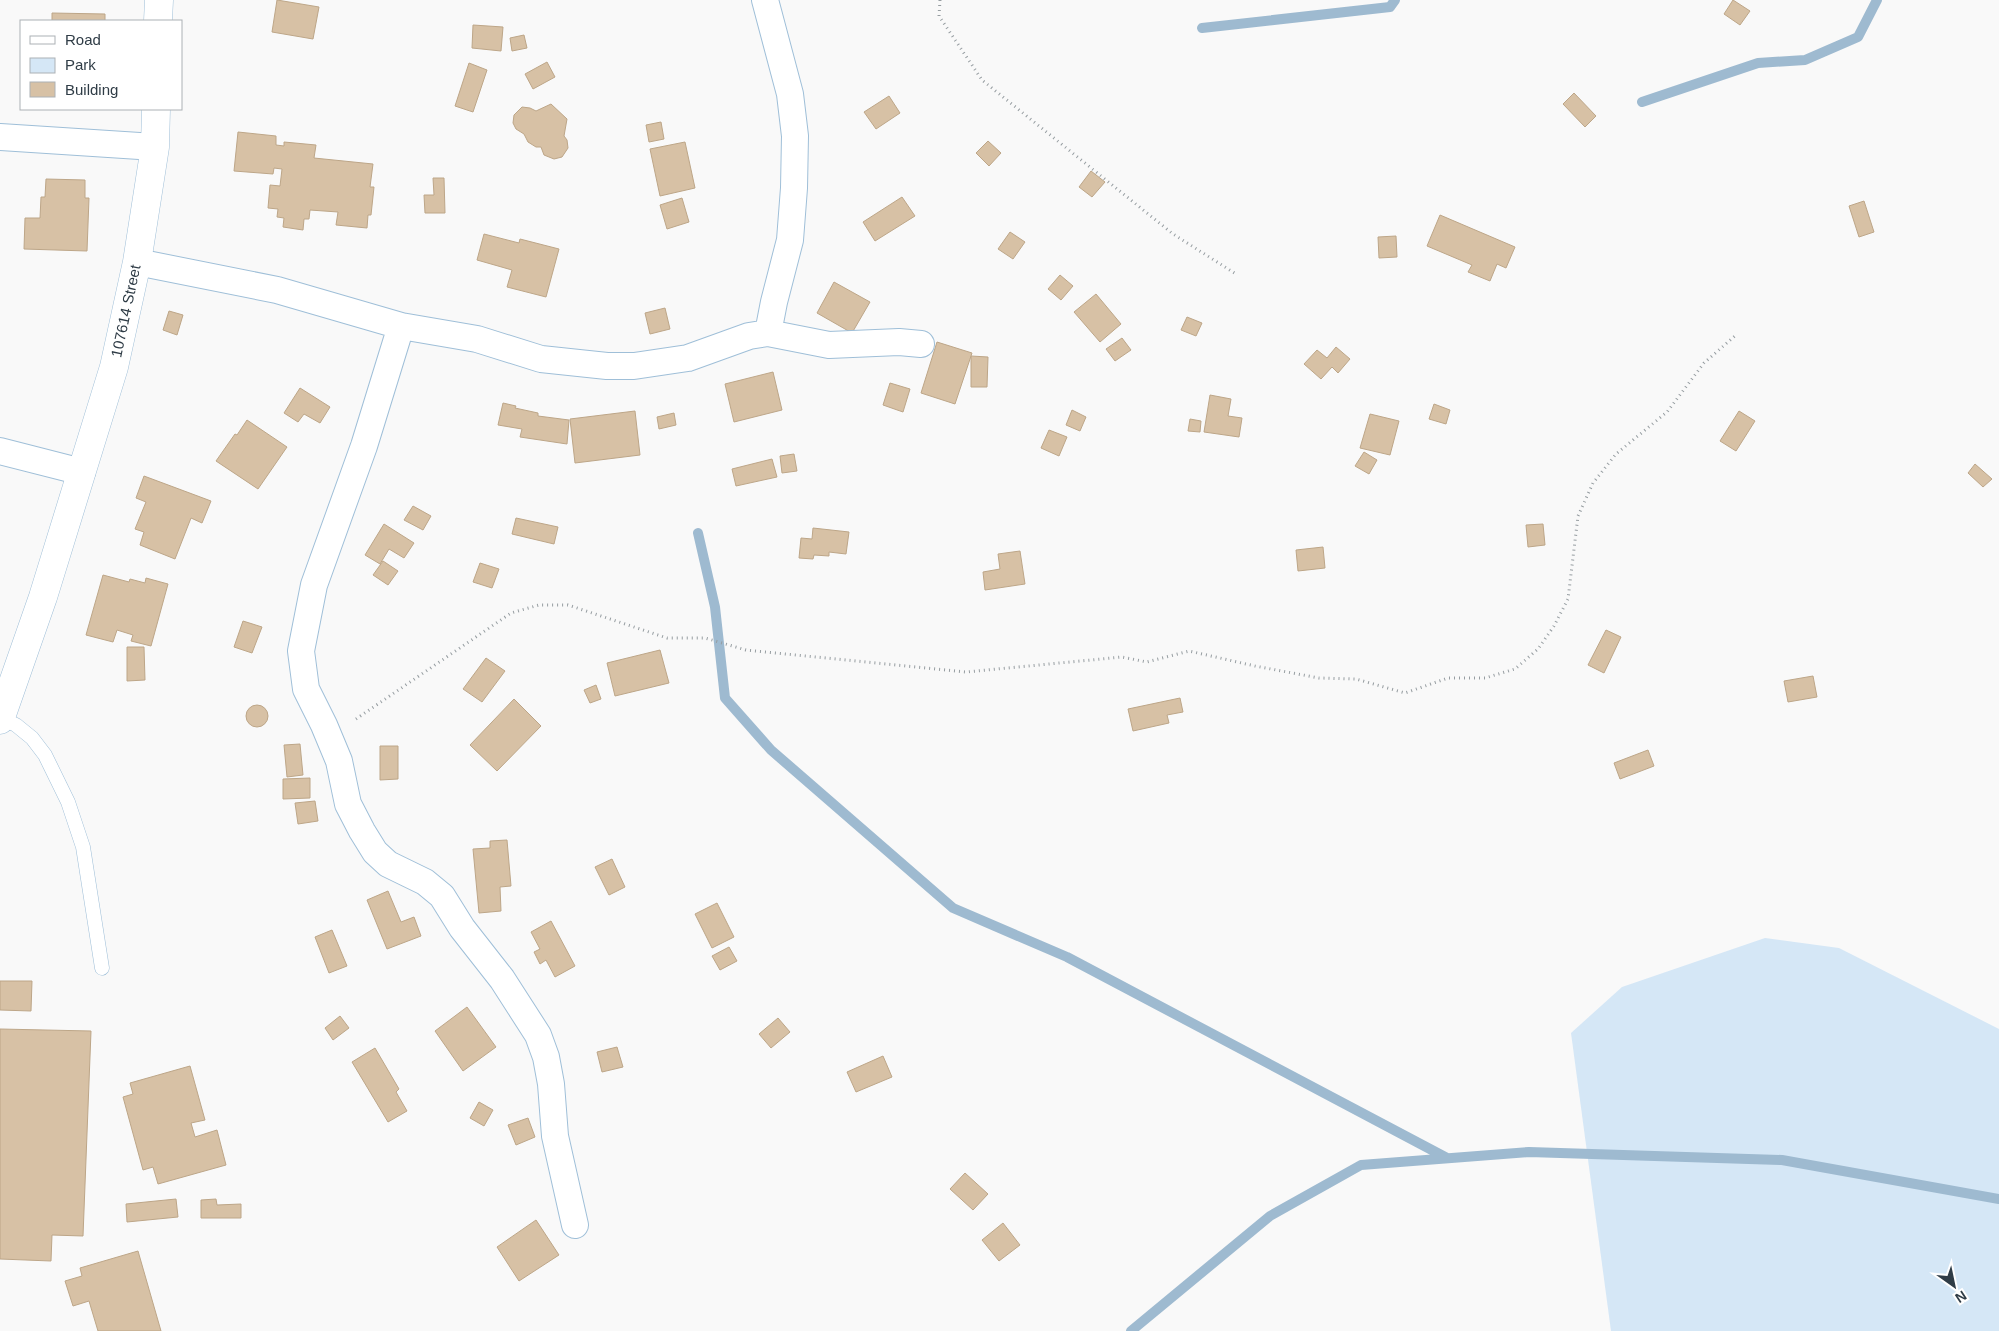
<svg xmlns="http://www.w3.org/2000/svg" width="1999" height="1331" font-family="Arial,sans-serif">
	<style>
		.green { fill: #d5e7f6 }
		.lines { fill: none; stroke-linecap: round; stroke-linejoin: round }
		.stream { stroke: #9ebad0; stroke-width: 10 }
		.building { fill: #d7c1a5; stroke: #bda688 }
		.service-casing { stroke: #9fbfd8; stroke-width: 15 }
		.minor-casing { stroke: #9fbfd8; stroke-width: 28 }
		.tertiary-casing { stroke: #9fbfd8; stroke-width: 29 }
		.path { stroke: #969da1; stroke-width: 3; stroke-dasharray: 1 4; stroke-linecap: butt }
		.service { stroke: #fff; stroke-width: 14 }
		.minor { stroke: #fff; stroke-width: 26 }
		.tertiary { stroke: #fff; stroke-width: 28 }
		.labels { text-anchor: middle; stroke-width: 5; stroke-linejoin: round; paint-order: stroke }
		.street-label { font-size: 15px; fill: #2f3c46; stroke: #fff }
	</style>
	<rect width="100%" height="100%" fill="#f9f9f9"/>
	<path class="green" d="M1765,938L1839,948L1999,1029V1331H1611L1571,1033L1622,987Z"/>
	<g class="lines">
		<path class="stream" d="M1202,28L1390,7L1395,0
			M1642,102L1758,63L1805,60L1858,37L1877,0
			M698,533L715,607L725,698L771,750L953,908L1067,957L1447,1158
			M1131,1331L1270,1216L1361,1165L1529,1152L1782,1160L1999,1199"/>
	</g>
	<path class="building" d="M277,0L319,7L313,39L272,32Z
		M1733,0L1750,11L1740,25L1724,14Z
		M52,13L105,14V21H52Z
		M473,25L503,27L501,51L472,48Z
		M524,35L527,48L512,51L510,38Z
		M547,62L555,77L533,89L525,74Z
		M469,63L487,70L473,112L455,106Z
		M1574,93L1596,116L1585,127L1563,104Z
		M889,96L900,113L876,129L864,112Z
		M551,104L567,119L564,136L567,140L568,148L562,157L554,159L544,155L541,147H536L528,142L524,134L516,129L513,123L514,115L522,107L530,108L536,111Z
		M661,122L664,139L649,142L646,125Z
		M238,132L276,136V145L284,146V142L316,145L314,158L373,164L370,187H374L371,215H368L367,228L336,225L338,212L310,210L309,219H304L303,230L283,227L284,218L277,217L278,209L268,208L270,185L280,186L282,169L274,168L273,174L234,171Z
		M988,141L1001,153L989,166L976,153Z
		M685,142L695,188L660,196L650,149Z
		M1091,171L1105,182L1092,197L1079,187Z
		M433,178H444L445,213H425L424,195H434Z
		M46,179L85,180V198H89L87,251L24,249L25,218H40L41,197H45Z
		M902,197L915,216L875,241L863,222Z
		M682,198L689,222L667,229L660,205Z
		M1864,201L1874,232L1859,237L1849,206Z
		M1440,215L1515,247L1506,268L1497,264L1490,281L1468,272L1472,265L1427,246Z
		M1010,232L1025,242L1013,259L998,249Z
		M484,234L519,243L520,239L559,249L546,297L507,287L512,270L477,260Z
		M1396,236L1397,257L1379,258L1378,237Z
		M1060,275L1073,286L1061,300L1048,289Z
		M834,282L870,302L852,333L817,313Z
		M1096,294L1121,324L1100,342L1074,312Z
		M665,308L670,329L650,334L645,313Z
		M169,311L183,315L177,335L163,330Z
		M1187,317L1202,323L1196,336L1181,330Z
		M1122,338L1131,350L1115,361L1106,349Z
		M937,342L972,353L955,404L921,393Z
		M1336,347L1350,359L1338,373L1332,367L1321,379L1304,364L1317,350L1327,358Z
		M971,356L988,357L987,387H971Z
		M773,372L782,410L734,422L725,384Z
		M890,383L910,389L903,412L883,405Z
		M300,388L330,407L320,423L304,414L298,422L284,413Z
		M1210,395L1231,399L1228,416L1242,418L1239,437L1204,432Z
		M503,403L516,406L515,408L538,413V416L569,420L567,444L520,437L522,429L498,425Z
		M1434,404L1450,410L1446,424L1429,419Z
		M1072,410L1086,417L1080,431L1066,425Z
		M635,411L640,455L575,463L570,419Z
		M1739,411L1755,421L1736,451L1720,441Z
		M674,413L676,425L659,429L657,417Z
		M1370,414L1399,421L1390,455L1360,448Z
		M1190,419L1201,421L1200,432L1188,431Z
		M247,420L287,447L258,489L216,461L235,434L237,435Z
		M1049,430L1067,437L1059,456L1041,448Z
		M1364,452L1377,460L1369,474L1355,466Z
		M794,454L797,471L782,473L780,456Z
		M772,459L777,477L736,486L732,469Z
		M1975,464L1992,479L1983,487L1968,473Z
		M144,476L211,501L202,523L191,518L175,559L140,545L144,532L135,529L146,502L136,498Z
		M413,506L431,516L423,530L404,520Z
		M516,518L558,527L554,544L512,534Z
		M384,524L414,543L404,558L389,549L380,564L365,555Z
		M1543,524L1545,545L1528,547L1526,525Z
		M813,528L849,532L846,554L829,552V556L814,555L813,559L799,558L801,538L812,539Z
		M1323,547L1325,568L1298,571L1296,550Z
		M1020,551L1025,584L985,590L983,572L1000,569L998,554Z
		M383,561L398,571L388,585L373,575Z
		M480,563L499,569L492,588L473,582Z
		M103,575L129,582L130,579L145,583L146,578L168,584L151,646L131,641L133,635L117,630L113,642L86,635Z
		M243,621L262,627L252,653L234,647Z
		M1606,630L1621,637L1604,673L1588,665Z
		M127,647H144L145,680L127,681Z
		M660,650L669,683L615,696L607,663Z
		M486,658L505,671L482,702L463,689Z
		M1813,676L1817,697L1788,702L1784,681Z
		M596,685L601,699L590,703L584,690Z
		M1180,698L1183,712L1167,715L1169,723L1133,731L1128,709Z
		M514,699L541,726L497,771L470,745Z
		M246 716a11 11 0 1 1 22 0a11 11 0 1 1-22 0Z
		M300,744L303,775L287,777L284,745Z
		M380,746H398V779L380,780Z
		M1648,750L1654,766L1620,779L1614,763Z
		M310,778V798L283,799V779Z
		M315,801L318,821L298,824L295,803Z
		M507,840L511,886L500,887L501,911L479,913L473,849L490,848V841Z
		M612,859L625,887L609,895L595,867Z
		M388,891L401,922L414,917L421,936L387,949L367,900Z
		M717,903L734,937L712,948L695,914Z
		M551,921L575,966L555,977L546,960L540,964L534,952L540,949L531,932Z
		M332,930L347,966L329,973L315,937Z
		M729,947L737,961L720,970L712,956Z
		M0,981H32L31,1011L0,1010Z
		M467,1007L496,1047L463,1071L435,1031Z
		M340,1016L349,1028L333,1040L325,1028Z
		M778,1018L790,1032L771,1048L759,1034Z
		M0,1029L91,1031L83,1236L52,1235L51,1261L0,1259Z
		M617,1047L623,1067L602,1072L597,1052Z
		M375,1048L399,1089L396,1092L407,1111L388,1122L352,1062Z
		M883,1056L892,1077L856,1092L847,1072Z
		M190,1066L205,1120L191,1123L195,1137L217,1130L226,1165L158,1184L153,1167L143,1170L123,1097L133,1094L130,1083Z
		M479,1102L493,1110L484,1126L470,1118Z
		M528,1118L535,1137L516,1145L508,1125Z
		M965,1173L988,1194L973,1210L950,1189Z
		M176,1199L178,1217L127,1222L126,1204Z
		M216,1199L217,1205L241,1204V1218H201V1200Z
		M536,1220L559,1255L519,1281L497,1247Z
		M1003,1223L1020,1245L999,1261L982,1240Z
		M138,1251L161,1331H98L89,1301L73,1306L65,1281L82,1276L80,1268Z"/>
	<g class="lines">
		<defs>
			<path id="service" d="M1,718L16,725L32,738L45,755L68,802L83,847L102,968"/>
			<path id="minor" d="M765,0L790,94L795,136L794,188L790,240L774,302L768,333
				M0,137L155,147
				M137,262L277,290L401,326L477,339L541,359L607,366H634L688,358L749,336L768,333L829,345L899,342L921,344
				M401,326L364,446L314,585L301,651L306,689L324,725L339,761L348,804L362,831L375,852L388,864L425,882L442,896L462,928L502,979L538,1035L546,1057L551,1084L555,1136L575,1225
				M0,451L82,472"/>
			<path id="tertiary" d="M158,21L159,0
				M0,720L43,597L114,367L137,262L155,147L156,109"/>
		</defs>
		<use href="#service" class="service-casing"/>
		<use href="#minor" class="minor-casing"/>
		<use href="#tertiary" class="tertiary-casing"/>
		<path class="path" d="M940,0L939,16L982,80L1173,234L1236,274
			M356,719L511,613L539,605H568L667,638H705L746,650L966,672L1122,657L1147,662L1189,651L1255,666L1319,678L1356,679L1405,693L1448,678H1485L1515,669L1538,649L1554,626L1568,599L1578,516L1593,483L1616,454L1667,412L1704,363L1736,335"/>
		<use href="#service" class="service"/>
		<use href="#minor" class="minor"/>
		<use href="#tertiary" class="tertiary"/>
	</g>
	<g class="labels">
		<g class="street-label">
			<text transform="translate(126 311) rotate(-78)" y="5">107614 Street</text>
		</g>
	</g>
	<rect x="20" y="20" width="162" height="90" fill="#ffffff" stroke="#acb1b5"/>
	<rect x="30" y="36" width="25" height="8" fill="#ffffff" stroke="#acb1b5"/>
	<text x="65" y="45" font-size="15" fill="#2f3c46">Road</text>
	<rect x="30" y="58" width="25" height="15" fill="#d5e7f6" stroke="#acb1b5"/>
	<text x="65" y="70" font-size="15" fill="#2f3c46">Park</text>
	<rect x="30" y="82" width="25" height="15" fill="#d7c1a5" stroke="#acb1b5"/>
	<text x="65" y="95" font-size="15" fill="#2f3c46">Building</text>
	<g transform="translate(1954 1286) rotate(147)" stroke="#ffffff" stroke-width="4" paint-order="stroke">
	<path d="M0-4L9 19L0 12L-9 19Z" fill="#2f3c46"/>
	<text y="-8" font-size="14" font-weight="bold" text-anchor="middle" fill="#2f3c46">N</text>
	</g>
</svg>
